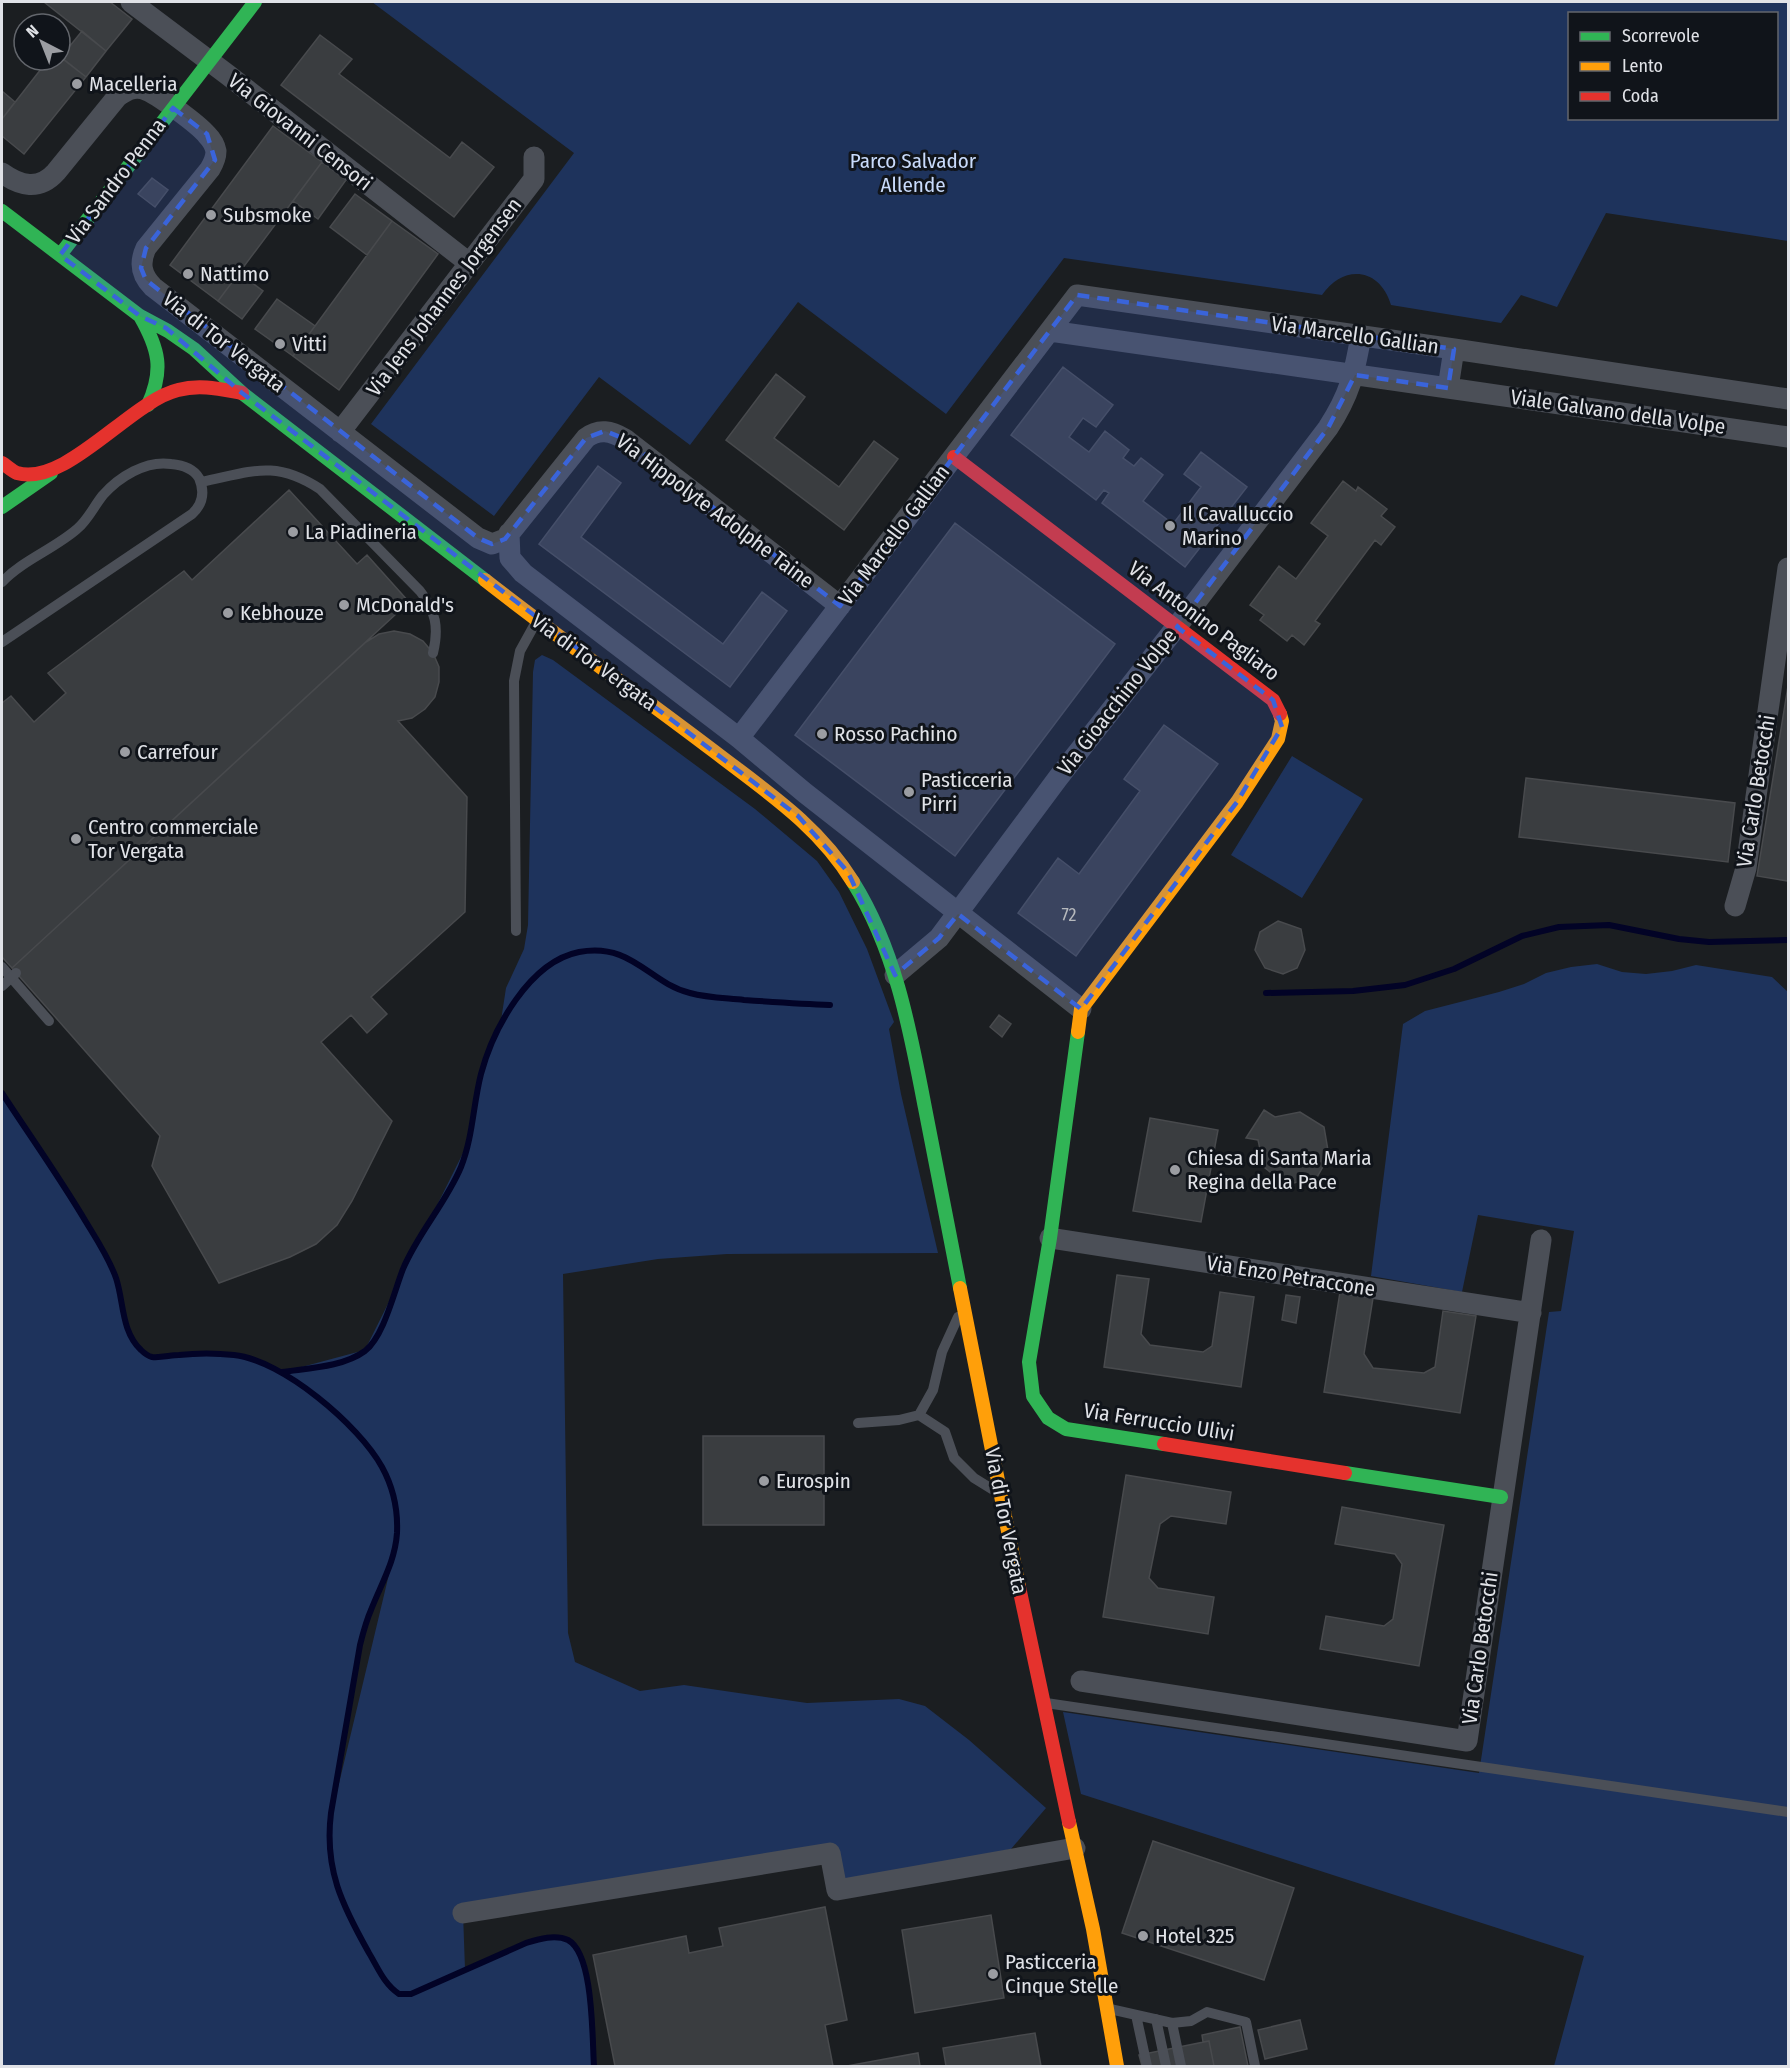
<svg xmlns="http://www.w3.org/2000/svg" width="1790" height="2068" font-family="'Fira Sans Condensed',sans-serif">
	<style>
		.green { fill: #1e335c; fill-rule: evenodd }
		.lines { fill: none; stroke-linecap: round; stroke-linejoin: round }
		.stream { stroke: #020326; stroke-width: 6 }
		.building { fill: #3a3d40; stroke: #484a4d; stroke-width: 1.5 }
		.lane { stroke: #4b4f57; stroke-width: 10 }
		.street { stroke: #4b4f57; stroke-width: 21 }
		.fast { stroke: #30b455; stroke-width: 14 }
		.slow { stroke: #ff9f0a; stroke-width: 14 }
		.jam { stroke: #e5322d; stroke-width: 14 }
		.lane-bridge { stroke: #4b4f57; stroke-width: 10 }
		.marked { fill: #3a64da; fill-opacity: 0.2; stroke: #3a64da; stroke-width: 4.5; stroke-dasharray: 12 8; stroke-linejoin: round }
		.poi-dot { fill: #9b9da2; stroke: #10141a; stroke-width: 2 }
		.labels { text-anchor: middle; stroke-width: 6; stroke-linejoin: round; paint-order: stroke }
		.number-label { font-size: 18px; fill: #b6b9bd }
		.poi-label { font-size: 21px; fill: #e0e2e7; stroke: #10141a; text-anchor: start }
		.street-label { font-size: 21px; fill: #e0e2e7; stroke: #10141a }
		.park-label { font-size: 21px; fill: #c9dbfb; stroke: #10141a }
	</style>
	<rect width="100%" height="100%" fill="#1b1e21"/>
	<path class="green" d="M372,2H1788V241L1606,213L1557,307L1521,295L1501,323L1391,305C1380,267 1343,264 1322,295L1064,258L946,414L798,302L690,445L599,377L494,516L371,424L574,153ZM1570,14H1776V118H1570Z
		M542,655L553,660L755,809L817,861L839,892L867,949L894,1022L889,1029L901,1094L938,1253L727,1254L658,1259L563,1274L568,1633L575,1662L640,1691L684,1685L807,1703L899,1699L925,1706L969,1740L1046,1808L1011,1849L837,1890L830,1854L463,1913L465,1969C489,1959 513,1945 538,1939C554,1935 571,1938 580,1952C592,1972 592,2041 594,2066H2V1093L77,1206L106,1256L119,1288L127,1330L142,1351L152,1357L195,1354L238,1356L262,1363L283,1372L365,1350L469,1141L481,1073L490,1047L500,1027L506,988L524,949L528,925L533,672L535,660ZM390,1569V1570L331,1817L360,1645L372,1607Z
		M1292,756L1363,799L1302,898L1231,855Z
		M1597,964L1622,972L1646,974L1672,971L1696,965L1772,977L1788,992V2066H1554L1584,1956L1081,1794L1063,1712L1479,1773L1549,1312L1561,1311L1574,1231L1478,1215L1462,1292L1371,1276L1403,1024L1425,1011L1499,992L1524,984L1546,973L1571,967Z"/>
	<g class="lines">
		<path class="stream" d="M1266,993L1353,991L1405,985L1454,969L1522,936L1559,927L1609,925L1679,939L1709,942L1788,940
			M2,1093C30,1136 60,1178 86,1222C97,1240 109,1258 116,1278C124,1302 121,1331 141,1350C144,1353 148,1356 152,1357C161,1358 171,1355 179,1355C197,1353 216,1353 234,1355C282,1360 359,1425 382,1467C393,1487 398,1511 397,1533C395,1562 381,1584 371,1610C366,1621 363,1633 360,1645L331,1813C324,1869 342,1905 369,1953C378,1968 384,1984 399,1994H411L526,1943C539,1939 555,1934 568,1940C594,1954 592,2039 594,2066
			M282,1372C309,1368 343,1367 365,1351C384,1336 394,1292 403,1269C418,1233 446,1203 461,1167C473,1137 473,1105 481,1074C493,1029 529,962 579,952C632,942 649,983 690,993C708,998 726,998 744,1000C773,1002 802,1004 830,1005"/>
	</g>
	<path class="building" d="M44,2H110L132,19L106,51Z
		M82,31L106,51L86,77L61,57Z
		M320,35L352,59L339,74L450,158L462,142L494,167L454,217L281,85Z
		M60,57L86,77L24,154L2,136V119L48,60H60Z
		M2,91L15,102L2,119Z
		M273,126L322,162L218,301L170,265Z
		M322,162L346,180L318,219L293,201Z
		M152,178L168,190L155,207L138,194Z
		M355,194L392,221L367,255L330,227Z
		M392,221L438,254L339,390L293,356Z
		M239,273L263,291L242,319L218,301Z
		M277,299L315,326L293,356L255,329Z
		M1063,367L1113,405L1096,427L1083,418L1069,437L1089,452L1105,431L1129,450L1123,458L1134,466L1141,458L1163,475L1143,501L1173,524L1201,487L1184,474L1201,452L1247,487L1185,567L1102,503L1109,493L1104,490L1096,500L1011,435Z
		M776,374L805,397L774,438L839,487L874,441L898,459L844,530L726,440Z
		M598,466L621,483L581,537L723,644L762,592L787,611L730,687L539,544Z
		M1343,481L1356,491L1358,487L1387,509L1381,516L1395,527L1381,545L1375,540L1315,621L1320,624L1304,645L1292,635L1287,641L1260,620L1264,615L1250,605L1279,566L1296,579L1328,536L1311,523Z
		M289,490L357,564L367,555L409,602L12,968L2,957V703L11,696L34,722L66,693L48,673L184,571L192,580Z
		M955,523L1115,644L955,856L795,735Z
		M394,631L410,634L423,641L433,653L439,667V682L435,697L425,709L412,718L398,721L467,797L465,912L371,997L387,1014L367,1033L351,1015L321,1042L392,1121L352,1201L337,1225L316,1244L290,1257L219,1283L152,1166L160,1136L12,968L366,642L379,634Z
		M1788,686V881L1757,876Z
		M1164,725L1218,764L1076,956L1018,913L1058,858L1079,874L1140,791L1124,779Z
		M1526,778L1735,803L1728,862L1519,837Z
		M1278,921L1301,929L1305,950L1297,968L1283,974L1265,968L1255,950L1260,932Z
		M999,1015L1011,1024L1002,1037L990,1027Z
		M1264,1110L1275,1117L1300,1112L1324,1127L1329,1156L1317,1177L1286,1185L1264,1167L1258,1140L1246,1138Z
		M1150,1118L1218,1130L1201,1222L1133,1211Z
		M1117,1275L1149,1279L1141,1334L1150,1345L1203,1352L1212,1346L1220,1292L1254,1297L1241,1387L1104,1367Z
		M1340,1292L1373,1298L1364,1354L1373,1368L1424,1373L1435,1367L1443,1311L1476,1316L1460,1413L1324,1392Z
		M1286,1295L1300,1297L1296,1323L1282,1320Z
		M703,1436H824V1525H703Z
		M1126,1475L1231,1492L1226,1524L1171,1516L1160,1524L1149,1578L1158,1588L1214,1597L1208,1634L1103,1617Z
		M1342,1507L1444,1525L1419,1666L1320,1649L1326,1616L1384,1626L1393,1619L1402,1564L1395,1554L1335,1544Z
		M1153,1841L1294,1888L1264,1980L1122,1933Z
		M825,1907L847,2020L825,2025L833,2066H615L593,1955L686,1936L689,1953L723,1946L719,1928Z
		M991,1915L1004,1998L915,2013L902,1930Z
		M1300,2020L1307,2049L1265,2059L1258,2030Z
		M1240,2027L1248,2066H1214L1209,2041L1203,2042L1202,2035Z
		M1035,2033L1041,2066H946L943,2048Z
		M1209,2041L1214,2066H1142L1139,2055Z
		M918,2053L920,2066H847Z"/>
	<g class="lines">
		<path class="lane" d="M201,482C251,472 274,459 320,489L420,591C436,611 439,628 433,653
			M2,582C23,560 54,549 77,529C88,520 94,506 103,495C119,477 146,460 171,464C183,465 193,468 199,478C205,492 203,504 192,514L2,642
			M516,931L514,681L520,651L536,622
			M2,967L49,1021
			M919,1415L945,1432L954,1458L974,1478L995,1491
			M858,1423L899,1420L919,1415L933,1390L942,1352L958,1317
			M1046,1703L1788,1812
			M1110,2009L1172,2023L1181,2066
			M1136,2015L1147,2066
			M1156,2019L1166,2066
			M1172,2023L1191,2021L1207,2012L1246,2022L1255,2066"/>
		<path class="street" d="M131,2L228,75L469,263
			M2,173C20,186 39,191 56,172L117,97C125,91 133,86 143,89C155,92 199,125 207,135C211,139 215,146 216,151C216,158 213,164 210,169L146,248C139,263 141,275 153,287L478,538L492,544L505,539L586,438C599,428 611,431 625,439L840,606
			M1454,349L1788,399
			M1448,388L1788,437
			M340,432L534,179V157
			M509,533L510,558L523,573L739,738L805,793L1081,1009
			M739,738L1077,295L1454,349L1448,388L1050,331
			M1735,906L1746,868L1788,568
			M895,975L939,938L1058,778L1199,598L1328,428C1350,394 1354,375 1361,336
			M1050,1238L1531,1313
			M1081,1681L1467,1741L1541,1240
			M463,1913L830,1853L837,1890L1075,1848"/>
		<path class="fast" d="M2,211L140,316L168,331L194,349L242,393L485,580
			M60,255L255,2
			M140,316C159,349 164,370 148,405
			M2,507L51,473
			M853,882C896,951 910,1030 925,1108C937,1168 948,1228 960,1288
			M1078,1032L1050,1238L1029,1362L1033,1396L1048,1418L1066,1429L1164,1444
			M1345,1473L1501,1497"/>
		<path class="slow" d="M485,580C560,639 639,694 715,752C767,792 818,825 853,882
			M1078,1032L1081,1009L1237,802L1278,739L1282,721L1280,714
			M960,1288L1019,1587
			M1069,1822L1093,1929L1117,2066"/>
		<path class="jam" d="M954,457L1273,700L1280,714
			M2,463C7,466 12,471 17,473C66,487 131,401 178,390C200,384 220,389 242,393
			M1164,1444L1345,1473
			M1019,1587L1069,1822"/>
		<path class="lane-bridge" d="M2,986L16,973"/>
	</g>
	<path class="marked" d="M173,108L207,134L215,160L146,248L141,268L146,280L478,538L492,544L505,539L586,438L605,431L625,439L840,606L1077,295L1454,349L1448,388L1355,375L1328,428L1177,627L1273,700L1282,727L1237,802L1081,1009L958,914L939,938L895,975L848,872L798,816L242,393L166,328L140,316L60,255Z"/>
	<g class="poi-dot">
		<circle cx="77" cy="84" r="6"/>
		<circle cx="211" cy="215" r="6"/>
		<circle cx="188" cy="274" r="6"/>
		<circle cx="280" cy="344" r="6"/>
		<circle cx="1170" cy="526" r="6"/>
		<circle cx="293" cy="532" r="6"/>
		<circle cx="344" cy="605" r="6"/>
		<circle cx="228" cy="613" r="6"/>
		<circle cx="822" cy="734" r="6"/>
		<circle cx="125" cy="752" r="6"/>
		<circle cx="909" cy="792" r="6"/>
		<circle cx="76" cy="839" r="6"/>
		<circle cx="1175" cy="1170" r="6"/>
		<circle cx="764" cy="1481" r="6"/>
		<circle cx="1143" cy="1936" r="6"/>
		<circle cx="993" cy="1974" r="6"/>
	</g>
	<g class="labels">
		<g class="number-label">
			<text x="1069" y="921">72</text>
		</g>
		<g class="poi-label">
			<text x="89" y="91">Macelleria</text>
			<text x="223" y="222">Subsmoke</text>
			<text x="200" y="281">Nattimo</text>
			<text x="292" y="351">Vitti</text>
			<text x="1182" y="521">Il Cavalluccio<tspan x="1182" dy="24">Marino</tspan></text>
			<text x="305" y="539">La Piadineria</text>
			<text x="356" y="612">McDonald's</text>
			<text x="240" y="620">Kebhouze</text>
			<text x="834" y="741">Rosso Pachino</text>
			<text x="137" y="759">Carrefour</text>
			<text x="921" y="787">Pasticceria<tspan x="921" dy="24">Pirri</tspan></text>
			<text x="88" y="834">Centro commerciale<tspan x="88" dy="24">Tor Vergata</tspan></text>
			<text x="1187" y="1165">Chiesa di Santa Maria<tspan x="1187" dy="24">Regina della Pace</tspan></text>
			<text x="776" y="1488">Eurospin</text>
			<text x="1155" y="1943">Hotel 325</text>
			<text x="1005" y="1969">Pasticceria<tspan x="1005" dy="24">Cinque Stelle</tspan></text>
		</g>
		<g class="street-label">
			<text transform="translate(300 132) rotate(38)" y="7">Via Giovanni Censori</text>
			<text transform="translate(116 181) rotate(-53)" y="7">Via Sandro Penna</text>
			<text transform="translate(444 297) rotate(-53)" y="7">Via Jens Johannes Jorgensen</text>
			<text transform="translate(1355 335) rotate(8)" y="7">Via Marcello Gallian</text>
			<text transform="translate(224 342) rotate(38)" y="7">Via di Tor Vergata</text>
			<text transform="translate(1618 412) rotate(8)" y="7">Viale Galvano della Volpe</text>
			<text transform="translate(715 511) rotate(37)" y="7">Via Hippolyte Adolphe Taine</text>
			<text transform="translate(894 535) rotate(-53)" y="7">Via Marcello Gallian</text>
			<text transform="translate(1204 621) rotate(37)" y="7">Via Antonino Pagliaro</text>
			<text transform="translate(594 662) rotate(36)" y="7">Via di Tor Vergata</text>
			<text transform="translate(1117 702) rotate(-52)" y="7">Via Gioacchino Volpe</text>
			<text transform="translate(1756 791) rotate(-81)" y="7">Via Carlo Betocchi</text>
			<text transform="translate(1291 1276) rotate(9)" y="7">Via Enzo Petraccone</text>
			<text transform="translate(1159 1422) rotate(9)" y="7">Via Ferruccio Ulivi</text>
			<text transform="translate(1006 1521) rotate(79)" y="7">Via di Tor Vergata</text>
			<text transform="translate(1480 1648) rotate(-82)" y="7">Via Carlo Betocchi</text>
		</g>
		<g class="park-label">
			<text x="913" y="168">Parco Salvador<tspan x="913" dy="24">Allende</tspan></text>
		</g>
	</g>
	<rect width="1790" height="2068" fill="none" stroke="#e0e2e7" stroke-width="6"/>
	<rect x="1568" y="12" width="210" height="108" fill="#10141a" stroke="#63666c" stroke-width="1.5"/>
	<rect x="1580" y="32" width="30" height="9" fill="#30b455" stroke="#63666c" stroke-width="1.5"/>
	<text x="1622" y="42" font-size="18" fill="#e0e2e7">Scorrevole</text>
	<rect x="1580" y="62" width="30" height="9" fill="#ff9f0a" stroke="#63666c" stroke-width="1.5"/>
	<text x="1622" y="72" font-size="18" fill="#e0e2e7">Lento</text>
	<rect x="1580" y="92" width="30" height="9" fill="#e5322d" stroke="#63666c" stroke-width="1.5"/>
	<text x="1622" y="102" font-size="18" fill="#e0e2e7">Coda</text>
	<g transform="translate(42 42) rotate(318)"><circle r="28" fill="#10141a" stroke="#63666c" stroke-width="1.5"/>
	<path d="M0-4.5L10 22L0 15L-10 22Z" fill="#9b9da2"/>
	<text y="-9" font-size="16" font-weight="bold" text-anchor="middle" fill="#e0e2e7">N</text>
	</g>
</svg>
